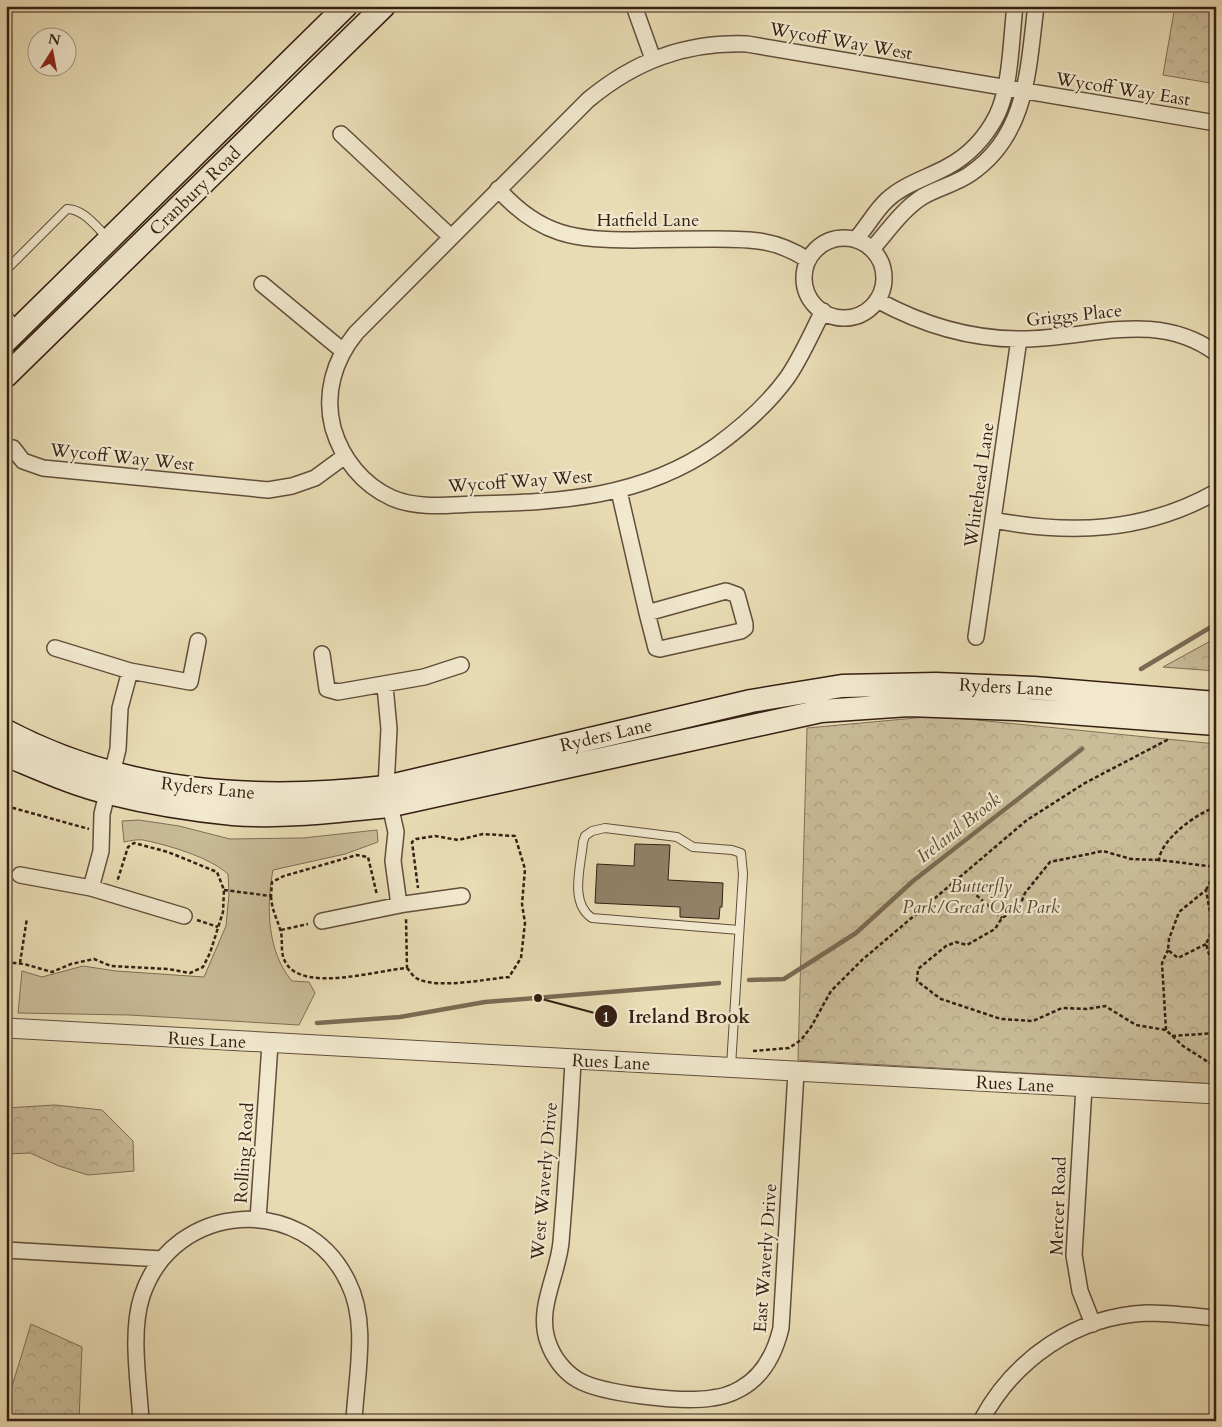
<svg xmlns="http://www.w3.org/2000/svg" width="1222" height="1427" font-family="Cardo,serif">
	<style>
		.grass { fill: #cabc99; stroke: #7f6e56 }
		.forest { fill: url(#forest-crowns); stroke: #7f6e56 }
		.lines { fill: none; stroke-linecap: round; stroke-linejoin: round }
		.stream { stroke: #7b6a53; stroke-width: 4.5 }
		.building { fill: #928167; stroke: #341f13 }
		.service-casing { stroke: #614e3b; stroke-width: 10 }
		.minor-casing { stroke: #614e3b; stroke-width: 18 }
		.tertiary-casing { stroke: #614e3b; stroke-width: 21 }
		.secondary-casing { stroke: #341f13; stroke-width: 25 }
		.path { stroke: #341f13; stroke-width: 2.5; stroke-dasharray: 4 2.5; stroke-linecap: butt }
		.service { stroke: #f1e8ce; stroke-width: 8 }
		.minor { stroke: #f1e8ce; stroke-width: 15 }
		.tertiary { stroke: #f1e8ce; stroke-width: 19 }
		.secondary { stroke: #f1e8ce; stroke-width: 22 }
		.labels { text-anchor: middle; stroke-width: 4.5; stroke-linejoin: round; paint-order: stroke }
		.street-label { font-size: 18px; fill: #341f13; stroke: #f1e8ce }
		.park-label { font-size: 18px; font-style: italic; fill: #5a4634; stroke: #f1e8ce }
		.water-label { font-size: 19px; font-style: italic; fill: #5e4b38; stroke: #f1e8ce }
		.leader { fill: none; stroke: #341f13; stroke-width: 2 }
		.callout-dot { fill: #341f13; stroke: #f1e8ce; stroke-width: 2 }
		.mark-label { font-size: 15px; text-anchor: middle; font-weight: bold; fill: #fff }
		.callout-label { font-size: 19px; text-anchor: middle; font-weight: bold; fill: #341f13; stroke: #f1e8ce; stroke-width: 4.5; stroke-linejoin: round; paint-order: stroke }
	</style>
	<defs>
		<pattern id="forest-crowns" width="20" height="18" patternUnits="userSpaceOnUse" patternTransform="scale(1.25)"><rect width="20" height="18" fill="#cabc99"/><path d="M2 6a3 3 0 1 1 6 0M12 15a3 3 0 1 1 6 0" fill="none" stroke="#aea183"/></pattern>
	</defs>
	<rect width="100%" height="100%" fill="#e9dcb4"/>
	<filter id="stains"><feTurbulence type="fractalNoise" baseFrequency=".004" numOctaves="4"/><feColorMatrix values="0 0 0 0 .2 0 0 0 0 .09 0 0 0 0 .02 0 0 0 .5 -.17"/></filter>
	<radialGradient id="worn" r=".72"><stop offset=".6" stop-color="#630" stop-opacity="0"/><stop offset="1" stop-color="#630" stop-opacity=".3"/></radialGradient>
	<path class="grass" d="M139,820L179,826L230,839L303,838L377,830L378,842L345,854L273,870C266,906 267,952 292,981L309,982L315,993L299,1025L129,1015L18,1013L22,971L42,977L83,966L116,971L204,977L226,926L229,894L228,874C209,857 168,845 143,840C137,839 130,841 124,842L122,821Z"/>
	<path class="forest" d="M1175,6L1216,9V84L1163,75Z
		M1216,638V671L1163,667Z
		M937,716L1216,744V1084L798,1060L807,728Z
		M55,1105L102,1110L133,1141L134,1171L88,1175L59,1166L30,1153L6,1154V1108Z
		M31,1324L82,1347L79,1421H6V1406Z"/>
	<g class="lines">
		<path class="stream" d="M1141,669L1216,624
			M749,980L784,979L856,933L913,881L1082,749
			M317,1023L400,1017L485,1002L719,983"/>
	</g>
	<path class="building" d="M635,844L670,845L668,880L723,883L722,907H720L719,919L680,917V907L595,903L597,864L634,866Z"/>
	<g class="lines">
		<defs>
			<path id="service" d="M6,270L67,209C84,209 96,227 108,238
				M6,311L16,329
				M731,1066L743,874L741,853L732,850L693,847L677,837L605,828L592,831L585,836L583,842C581,866 569,903 592,918L739,930"/>
			<path id="minor" d="M634,6L653,59
				M341,134L451,237
				M498,189C540,236 575,240 634,240C661,239 687,239 714,239C751,239 776,239 808,260
				M804 278a40 40 0 1 1 80 0a40 40 0 1 1-80 0Z
				M856,239C867,227 875,211 887,200C904,184 927,178 947,167C968,156 986,137 997,115C1011,86 1011,39 1015,6
				M872,249C888,231 902,210 922,197C937,188 956,184 970,174C1028,135 1028,68 1036,6
				M262,284L343,351
				M877,300C921,324 970,339 1019,339C1088,340 1154,308 1216,353
				M823,311C811,334 801,358 787,378C768,404 742,427 716,446C642,498 561,502 474,504C447,505 418,509 392,498C363,485 342,459 333,428C324,394 334,360 356,333L588,100C635,61 685,42 747,44L1216,123
				M13,448L23,461L43,468L268,490L292,486L315,478L345,456
				M619,491L647,613
				M993,520C1071,535 1145,532 1216,492
				M726,591L737,595L745,624V628L741,631L660,649L656,648L647,613Z
				M976,637L1019,339
				M55,648L130,671L190,682L198,641
				M322,654L327,689L338,692L424,677L461,665
				M385,686L389,729L386,787L396,832L393,861L399,905
				M20,875L91,888L184,916
				M91,888L101,851L102,814L118,749L120,708L130,671
				M322,921L405,904L462,896
				M573,1061C570,1121 566,1182 561,1242C558,1275 536,1309 548,1342C553,1357 564,1372 578,1380C602,1394 683,1403 712,1398C722,1397 731,1394 740,1389C764,1376 775,1353 781,1328L796,1072
				M1084,1087L1074,1255L1080,1291L1093,1324
				M258,1219L270,1044
				M6,1250L162,1259
				M141,1421C139,1383 130,1332 142,1296C173,1201 305,1192 348,1282C369,1323 356,1377 354,1421
				M981,1421C1014,1359 1076,1316 1147,1313C1170,1313 1193,1316 1216,1318"/>
			<path id="tertiary" d="M6,1028L1216,1094"/>
			<path id="secondary" d="M6,341L346,6
				M6,376L384,6
				M6,731C126,794 254,802 386,787L751,701L842,686L936,684L1034,688L1216,703
				M6,755C40,769 74,785 109,793C149,803 192,810 233,814C284,818 337,811 388,806L821,711L909,705L1016,709L1216,724"/>
		</defs>
		<use href="#service" class="service-casing"/>
		<use href="#minor" class="minor-casing"/>
		<use href="#tertiary" class="tertiary-casing"/>
		<use href="#secondary" class="secondary-casing"/>
		<path class="path" d="M6,806L89,829
			M1216,807C1197,813 1161,839 1159,860L1216,867
			M1159,860L1131,859L1103,851L1050,862L1025,893L1019,908L1002,918L995,929L967,945L956,942L946,946L918,969L917,981L941,999L1001,1019L1033,1021L1062,1008L1087,1009L1105,1006L1136,1025L1166,1030L1183,1046L1216,1067
			M957,878L1002,918
			M224,890L271,896L272,882L284,876L357,855L368,857L377,895
			M1206,890L1216,871
			M271,896C272,911 276,916 280,929C284,940 279,953 286,963C304,993 378,970 407,968L406,918
			M197,920L218,927
			M281,930L308,924
			M1206,944L1178,958L1168,950L1169,939L1179,912L1206,890L1211,917V933L1206,944L1216,978
			M6,962L24,964L52,972L71,964L94,959L111,966L168,969L190,973L203,967L210,953L223,912L224,890L217,872L168,852L134,843L128,847L117,882
			M20,963L27,918
			M407,968C410,971 413,977 418,979C439,989 486,979 509,977L521,958L525,923L522,904L525,869L515,836L483,834L458,840L435,836L416,839L412,842L418,888
			M1166,1030L1162,963L1168,950
			M1172,1036L1216,1033
			M753,1051L789,1048L801,1040L811,1027L831,991L862,960L1027,820L1085,783L1169,739"/>
		<use href="#service" class="service"/>
		<use href="#minor" class="minor"/>
		<use href="#tertiary" class="tertiary"/>
		<use href="#secondary" class="secondary"/>
	</g>
	<g class="labels">
		<g class="street-label">
			<text transform="translate(841 41) rotate(10)" y="6">Wycoff Way West</text>
			<text transform="translate(1123 89) rotate(9)" y="6">Wycoff Way East</text>
			<text transform="translate(195 191) rotate(-44)" y="6">Cranbury Road</text>
			<text x="648" y="226">Hatfield Lane</text>
			<text transform="translate(1074 315) rotate(-6)" y="6">Griggs Place</text>
			<text transform="translate(122 457) rotate(6)" y="6">Wycoff Way West</text>
			<text transform="translate(520 481) rotate(-4)" y="6">Wycoff Way West</text>
			<text transform="translate(979 485) rotate(-82)" y="6">Whitehead Lane</text>
			<text transform="translate(1006 687) rotate(3)" y="6">Ryders Lane</text>
			<text transform="translate(606 735) rotate(-13)" y="6">Ryders Lane</text>
			<text transform="translate(208 788) rotate(6)" y="6">Ryders Lane</text>
			<text transform="translate(207 1040) rotate(3)" y="6">Rues Lane</text>
			<text transform="translate(611 1062) rotate(3)" y="6">Rues Lane</text>
			<text transform="translate(1015 1084) rotate(3)" y="6">Rues Lane</text>
			<text transform="translate(244 1153) rotate(-86)" y="6">Rolling Road</text>
			<text transform="translate(544 1181) rotate(-85)" y="6">West Waverly Drive</text>
			<text transform="translate(1058 1206) rotate(-88)" y="6">Mercer Road</text>
			<text transform="translate(765 1258) rotate(-86)" y="6">East Waverly Drive</text>
		</g>
		<g class="park-label">
			<text x="981" y="892">Butterfly<tspan x="981" dy="21">Park/Great Oak Park</tspan></text>
		</g>
		<g class="water-label">
			<text transform="translate(958 827) rotate(-38)" y="7">Ireland Brook</text>
		</g>
	</g>
	<path class="leader" d="M538 998L606 1016"/>
	<g class="callout-dot">
		<circle cx="538" cy="998" r="5"/>
		<circle cx="606" cy="1016" r="12"/>
	</g>
	<g class="mark-label">
		<text x="606" y="1022">1</text>
	</g>
	<g class="callout-label">
		<text x="689" y="1023">Ireland Brook</text>
	</g>
	<rect width="1222" height="1427" fill="none" stroke="#e9dcb4" stroke-width="25"/>
	<rect x="8" y="8" width="1207" height="1412" fill="none" stroke="#341f13" stroke-width="2.5"/>
	<rect x="12" y="12" width="1197" height="1402" fill="none" stroke="#341f13"/>
	<g transform="translate(52 52) rotate(11)"><circle r="24" fill="#f1e8ce" stroke="#a59883"/>
	<path d="M0-4L9 19L0 12L-9 19Z" fill="#8f2418"/>
	<text y="-8" font-size="14" font-weight="bold" text-anchor="middle" fill="#341f13">N</text>
	</g>
	<rect width="100%" height="100%" filter="url(#stains)"/>
	<rect width="100%" height="100%" fill="url(#worn)"/>
</svg>
